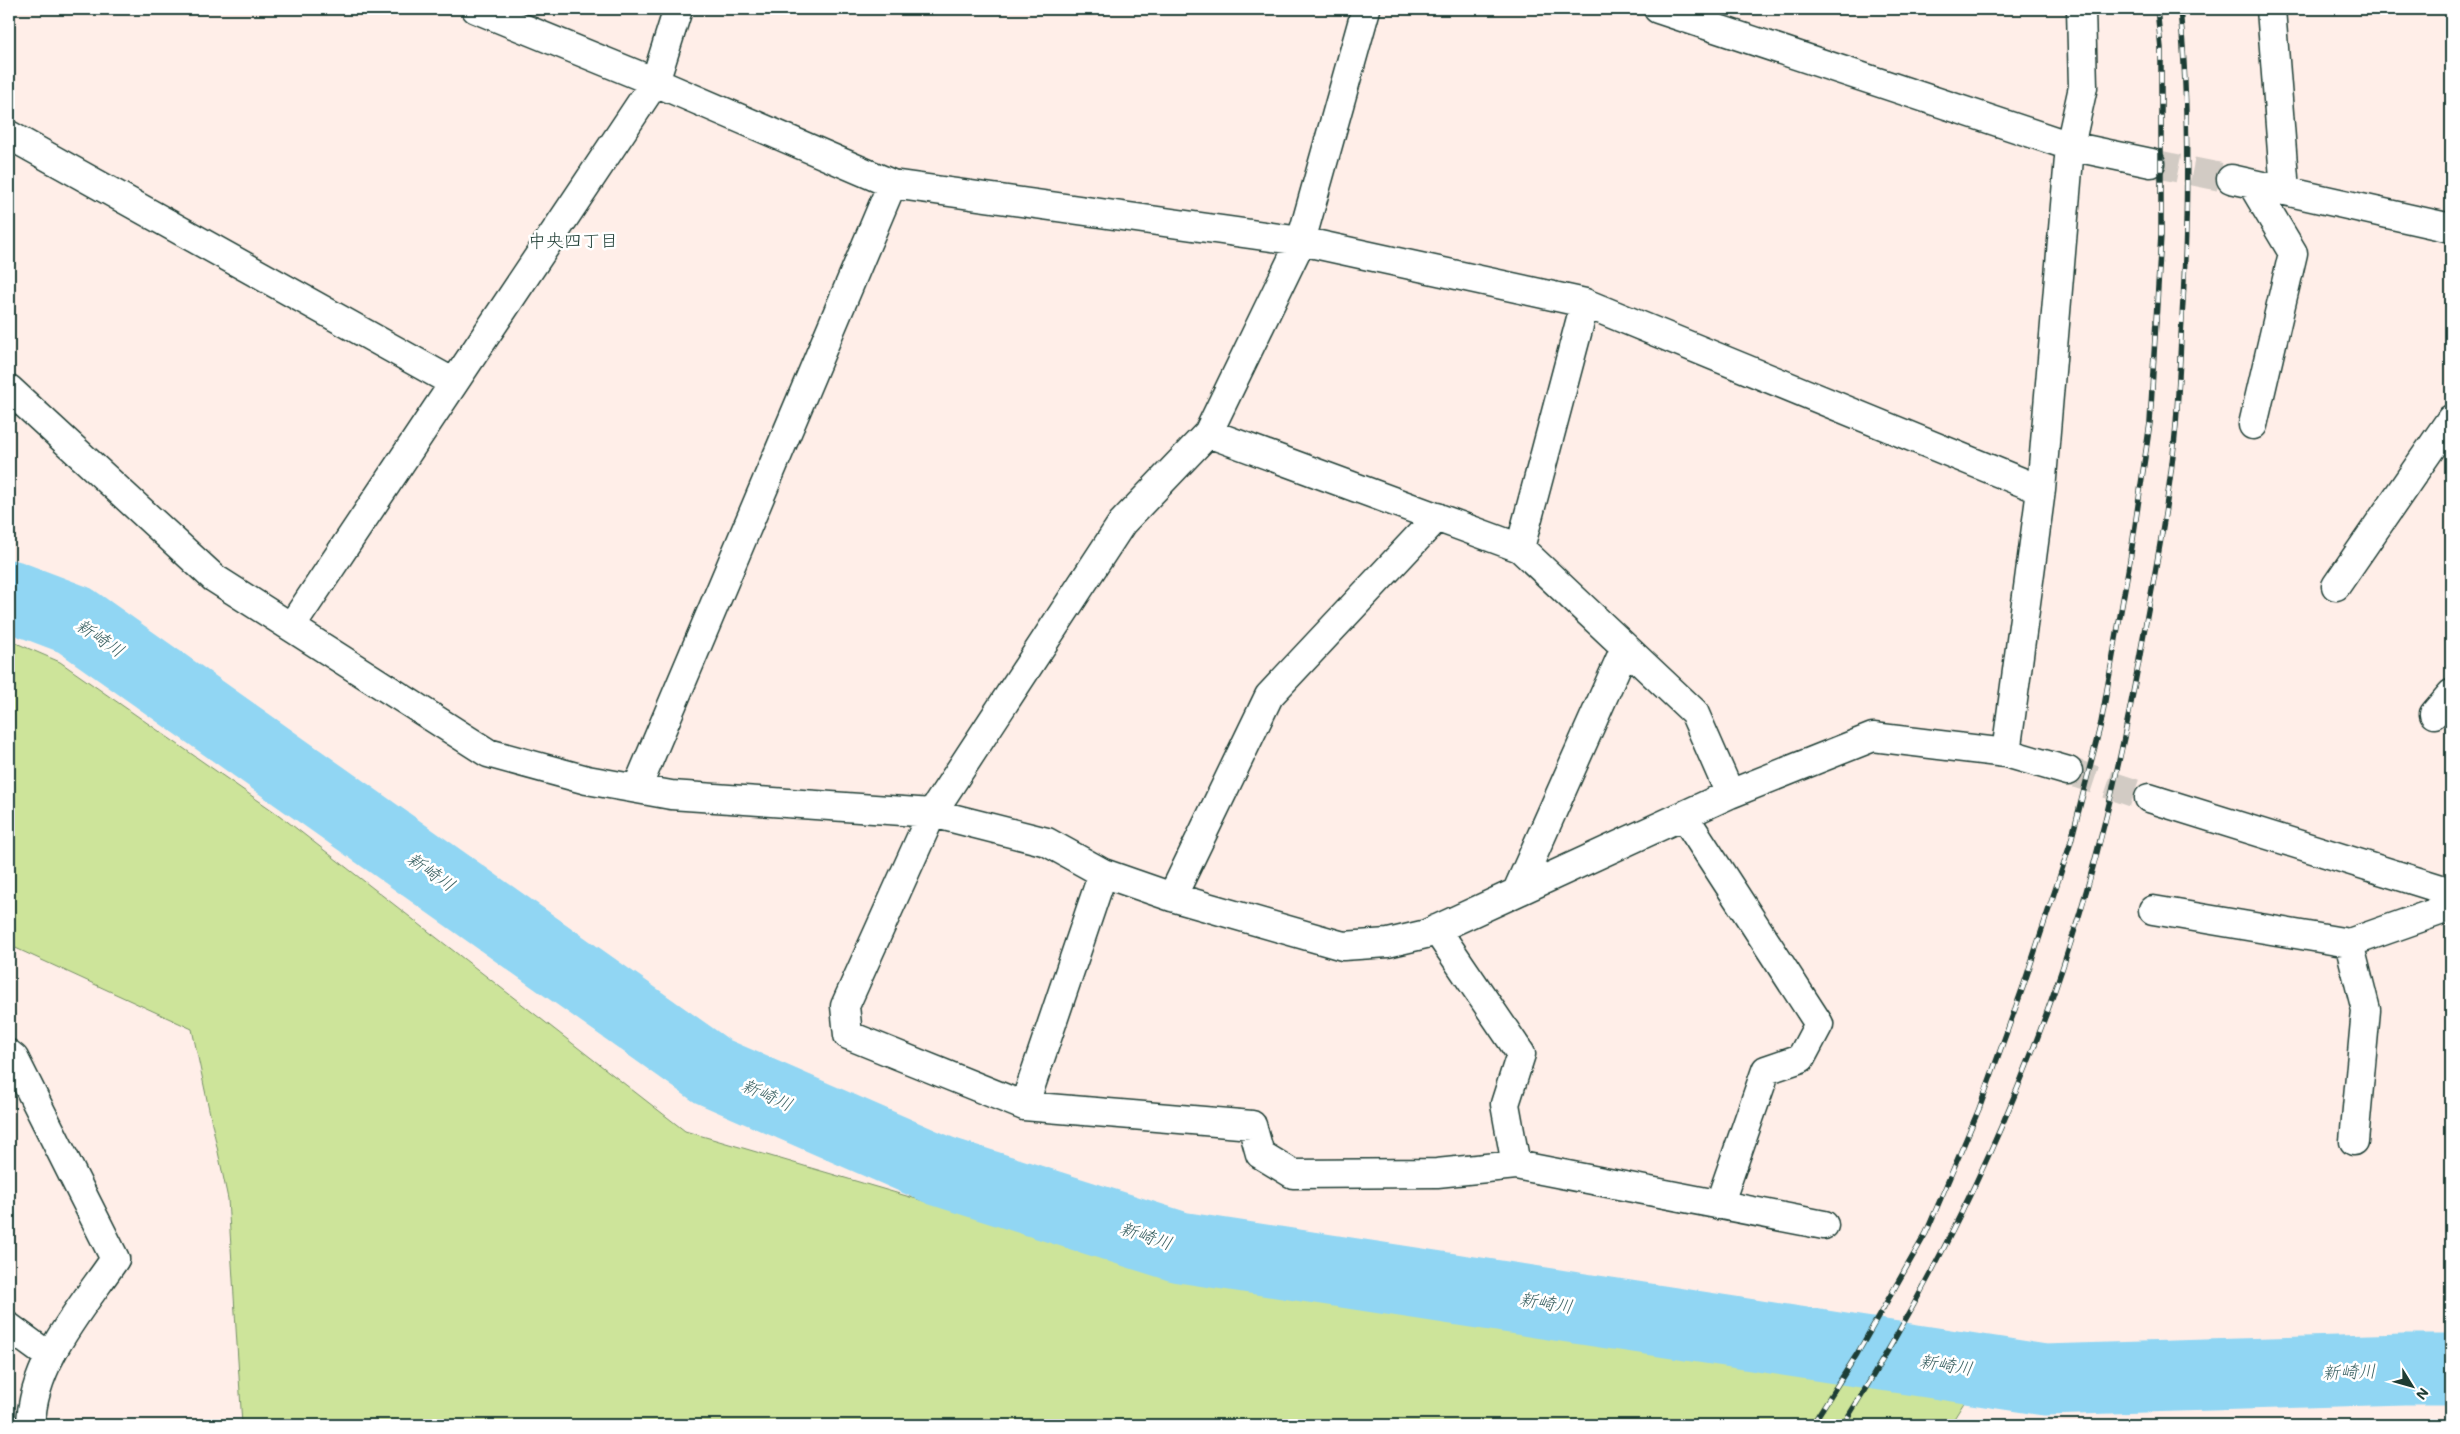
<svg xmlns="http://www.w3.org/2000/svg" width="2460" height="1434" font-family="Mali,'Klee One',sans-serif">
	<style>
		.green { fill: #cde49a; stroke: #769067 }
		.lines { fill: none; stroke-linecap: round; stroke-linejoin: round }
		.river { stroke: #91d6f3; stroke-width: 71 }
		.minor-tunnel { stroke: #d2cbc4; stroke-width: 28; stroke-dasharray: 28 14; stroke-linecap: butt }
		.minor-casing { stroke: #1f3d34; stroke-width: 31 }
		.minor { stroke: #fff; stroke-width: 28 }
		.rail-casing { stroke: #1f3d34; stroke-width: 5.5 }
		.rail { stroke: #fff; stroke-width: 4; stroke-dasharray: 11; stroke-linecap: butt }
		.labels { text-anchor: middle; stroke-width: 5; stroke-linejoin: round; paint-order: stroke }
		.neighbourhood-label { font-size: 18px; fill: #1f3d34; stroke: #fff }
		.water-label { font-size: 18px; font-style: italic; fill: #3c6364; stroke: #fff }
	</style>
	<rect width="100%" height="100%" fill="#ffeee8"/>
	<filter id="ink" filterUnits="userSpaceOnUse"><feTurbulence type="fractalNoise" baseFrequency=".02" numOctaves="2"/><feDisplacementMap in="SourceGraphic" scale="10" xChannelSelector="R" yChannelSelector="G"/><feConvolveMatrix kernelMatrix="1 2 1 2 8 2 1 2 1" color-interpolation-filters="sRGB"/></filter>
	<g filter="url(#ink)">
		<path class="green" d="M9,640L60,662L279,815L685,1131L1145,1266L1683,1352L1965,1401L1950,1425H242L228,1199L192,1029L9,945Z"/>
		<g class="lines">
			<path class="river" d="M9,595L75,620L712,1071L941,1171L1180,1247L2045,1380L2404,1369H2451"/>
			<path class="minor-tunnel" d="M2151,163L2231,179
				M2068,771L2149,798"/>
			<defs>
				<path id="minor" d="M476,9L655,82L892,184L1301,241L1585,303L2041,490
					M1366,9L1301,241L1208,433L1122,523L932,813L845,1006L848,1035L1024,1106L1252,1125L1260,1154L1293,1174L1437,1173L1516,1165L1824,1225
					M1658,9L2070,146L2151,163
					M2271,9L2285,191
					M9,135L454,383
					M2231,179L2451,228
					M2252,184L2293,253L2253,425
					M9,389L214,578L488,753L587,780L671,795L932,813L1047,842L1103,873L1172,897L1343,946L1388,943L1426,934L1730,794L1873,737L2006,753L2068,771
					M1208,433L1520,548L1694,712L1730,794
					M1520,548L1585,303
					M2336,586L2451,419
					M291,627L655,82L678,9
					M2434,714L2451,694
					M2006,753L2041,490L2070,146L2083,87L2081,9
					M637,788L892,184
					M2149,798L2451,892
					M1684,816L1819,1024L1801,1058L1766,1070L1719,1205
					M1517,891L1625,648
					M1172,897L1269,696L1437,517
					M2153,910L2349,943L2451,907
					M1436,929L1521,1054L1505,1104L1516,1165
					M2349,943L2366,1010L2354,1141
					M9,1054L14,1058L115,1259C81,1309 32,1363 31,1425
					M1024,1106L1103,873
					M9,1327L50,1357"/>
			</defs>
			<use href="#minor" class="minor-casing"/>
			<use href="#minor" class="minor"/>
			<defs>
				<path id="rail" d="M1812,1425L1857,1354L1926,1233L1979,1109L2023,987L2070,845L2101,723L2130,560L2150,423L2161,235V48L2157,9
					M1843,1425C1927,1291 1999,1148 2052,998C2094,881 2122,760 2143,638C2156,568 2170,496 2176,425C2178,395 2180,365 2181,336C2188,227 2190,117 2180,9"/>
			</defs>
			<use href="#rail" class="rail-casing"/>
			<use href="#rail" class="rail"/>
		</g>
	</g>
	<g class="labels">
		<g class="neighbourhood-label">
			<text x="573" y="247">中央四丁目</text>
		</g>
		<g class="water-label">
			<text transform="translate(100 638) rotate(34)" y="6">新崎川</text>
			<text transform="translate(431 872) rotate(35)" y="6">新崎川</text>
			<text transform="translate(767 1095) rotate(24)" y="6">新崎川</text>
			<text transform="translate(1146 1236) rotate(18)" y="6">新崎川</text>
			<text transform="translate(1546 1303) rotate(9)" y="6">新崎川</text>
			<text transform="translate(1946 1365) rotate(9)" y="6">新崎川</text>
			<text transform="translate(2349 1372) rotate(-2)" y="6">新崎川</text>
		</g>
	</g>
	<rect width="2460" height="1434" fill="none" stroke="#fff" stroke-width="30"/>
	<rect x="15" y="15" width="2430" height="1404" fill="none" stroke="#1f3d34" stroke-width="2" filter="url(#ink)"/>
	<g transform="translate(2412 1386) rotate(127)" stroke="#ffffff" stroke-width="4" paint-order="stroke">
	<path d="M0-4L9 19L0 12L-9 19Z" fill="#1f3d34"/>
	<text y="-8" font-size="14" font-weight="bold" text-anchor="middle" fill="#1f3d34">N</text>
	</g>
</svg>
